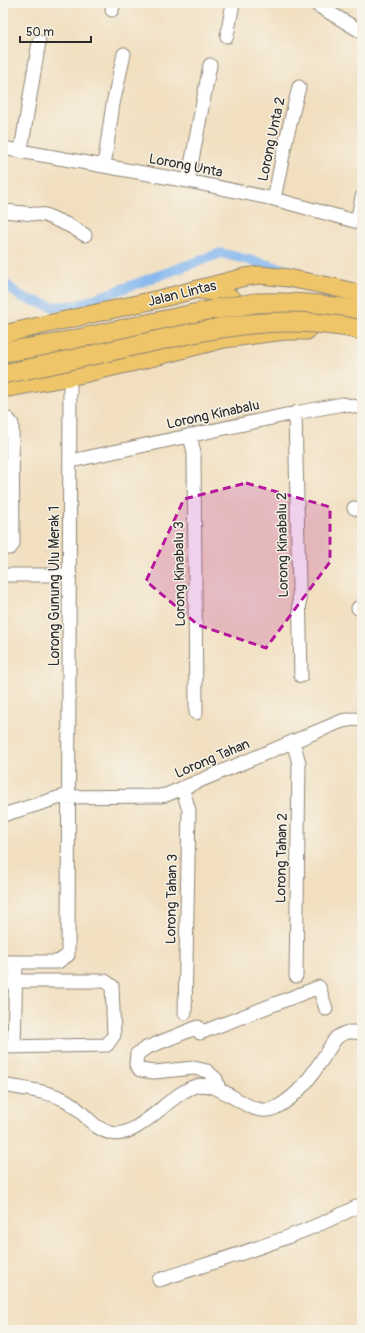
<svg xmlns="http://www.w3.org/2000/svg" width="365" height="1333" font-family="Pangolin,sans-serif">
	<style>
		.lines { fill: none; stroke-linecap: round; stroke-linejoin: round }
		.canal { stroke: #81b5ef; stroke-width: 10 }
		.minor-casing { stroke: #8e8576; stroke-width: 15 }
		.major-casing { stroke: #8e8576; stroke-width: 19 }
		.highway-casing { stroke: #8e8576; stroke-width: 21 }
		.minor { stroke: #fff; stroke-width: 13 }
		.major { stroke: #eec569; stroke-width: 17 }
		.highway { stroke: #eec569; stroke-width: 19 }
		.highway-bridge-casing { stroke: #8e8576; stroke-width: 21; stroke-linecap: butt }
		.highway-bridge { stroke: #eec569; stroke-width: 19 }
		.marked { fill: #b5179e; fill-opacity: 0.2; stroke: #b5179e; stroke-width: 3; stroke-dasharray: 8 5; stroke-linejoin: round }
		.labels { text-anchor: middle; stroke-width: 3; stroke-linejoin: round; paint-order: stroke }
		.street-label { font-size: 14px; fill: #2b2b2b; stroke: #f7f3e8 }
	</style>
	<rect width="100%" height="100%" fill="#f7f3e8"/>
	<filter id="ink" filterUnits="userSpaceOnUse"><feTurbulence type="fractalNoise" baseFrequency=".025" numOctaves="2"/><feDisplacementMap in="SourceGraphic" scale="8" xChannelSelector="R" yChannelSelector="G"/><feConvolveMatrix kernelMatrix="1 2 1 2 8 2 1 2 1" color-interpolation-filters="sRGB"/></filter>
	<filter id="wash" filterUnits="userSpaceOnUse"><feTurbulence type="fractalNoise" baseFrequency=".012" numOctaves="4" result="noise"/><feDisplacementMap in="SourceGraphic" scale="16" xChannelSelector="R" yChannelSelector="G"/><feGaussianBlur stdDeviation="0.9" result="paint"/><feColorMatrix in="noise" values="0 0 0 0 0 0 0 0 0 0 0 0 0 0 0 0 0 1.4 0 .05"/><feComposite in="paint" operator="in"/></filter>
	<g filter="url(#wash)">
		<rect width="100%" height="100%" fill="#f1dfc0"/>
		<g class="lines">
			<path class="canal" d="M3,282L21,297L54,307L78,305L221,253L296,272"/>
		</g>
	</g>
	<g filter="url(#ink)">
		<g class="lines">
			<defs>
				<path id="minor" d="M317,5L362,32
					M112,10L114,3
					M227,36L233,3
					M3,148L188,181L274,199L362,223
					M21,150L39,42
					M104,166L113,104L124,54
					M188,181L210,65
					M274,199L286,140L299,87
					M3,211L45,215L68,225L85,235
					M357,222L362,197
					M295,413L301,676
					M3,419H8L12,424L13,544L10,548H3
					M190,435L194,453L196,713
					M71,461L295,413L343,404L362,408
					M354,508L362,510
					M3,575H70
					M358,608L362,609
					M293,741L299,763L296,976
					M182,788L189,810L185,1013
					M3,815L61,797L159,796L166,795L342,721L354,719L362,720
					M3,962H58L68,955L70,377
					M3,981H105L112,986L114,1035L107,1045L3,1047
					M14,1047L16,962
					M3,1085C23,1089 50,1091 67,1101C83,1110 92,1129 111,1133C137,1140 170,1093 196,1086C223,1079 249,1120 275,1108C304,1094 319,1063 336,1038C345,1031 351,1031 362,1033
					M219,1089L216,1079L207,1071L194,1068L154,1072L140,1070L136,1064L137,1054L146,1048L198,1027L200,1033L319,987L326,1009
					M159,1280C228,1257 298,1238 362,1204"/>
				<path id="major" d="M200,290C209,292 220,292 228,296C245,305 238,326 224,334
					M3,334L159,299L245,277L260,275L288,278L329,286L362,294
					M3,389L70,377L135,362L224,339L285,331H307"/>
				<path id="highway" d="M255,303C291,302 327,304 362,312
					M3,352L50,345L217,309"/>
			</defs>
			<use href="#minor" class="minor-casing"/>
			<use href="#major" class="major-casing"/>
			<use href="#highway" class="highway-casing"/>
			<use href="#minor" class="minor"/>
			<use href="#major" class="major"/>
			<use href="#highway" class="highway"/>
			<defs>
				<path id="highway-bridge" d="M217,309L255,303
					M3,374C51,365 98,354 146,343C222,326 284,313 362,330"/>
			</defs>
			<use href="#highway-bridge" class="highway-bridge-casing"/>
			<use href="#highway-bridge" class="highway-bridge"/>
		</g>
	</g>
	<path class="marked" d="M246,483L330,507V562L266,648L198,625L146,581L184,499Z"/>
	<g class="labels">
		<g class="street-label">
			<text transform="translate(271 139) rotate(-78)" y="5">Lorong Unta 2</text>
			<text transform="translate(186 165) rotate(11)" y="5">Lorong Unta</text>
			<text transform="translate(182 293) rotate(-14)" y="5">Jalan Lintas</text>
			<text transform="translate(213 414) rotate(-12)" y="5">Lorong Kinabalu</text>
			<text transform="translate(282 545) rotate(-91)" y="5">Lorong Kinabalu 2</text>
			<text transform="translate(179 574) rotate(-91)" y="5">Lorong Kinabalu 3</text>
			<text transform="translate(54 586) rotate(-90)" y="5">Lorong Gunung Ulu Merak 1</text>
			<text transform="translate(212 758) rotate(-23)" y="5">Lorong Tahan</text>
			<text transform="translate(281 858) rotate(-89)" y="5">Lorong Tahan 2</text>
			<text transform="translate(171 899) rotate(-89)" y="5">Lorong Tahan 3</text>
		</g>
	</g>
	<rect width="365" height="1333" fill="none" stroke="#f7f3e8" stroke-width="16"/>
	<path d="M20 36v6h71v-6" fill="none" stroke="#2b2b2b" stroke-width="2"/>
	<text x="26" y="36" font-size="12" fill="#2b2b2b" stroke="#f7f3e8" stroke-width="3" paint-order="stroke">50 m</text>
</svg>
